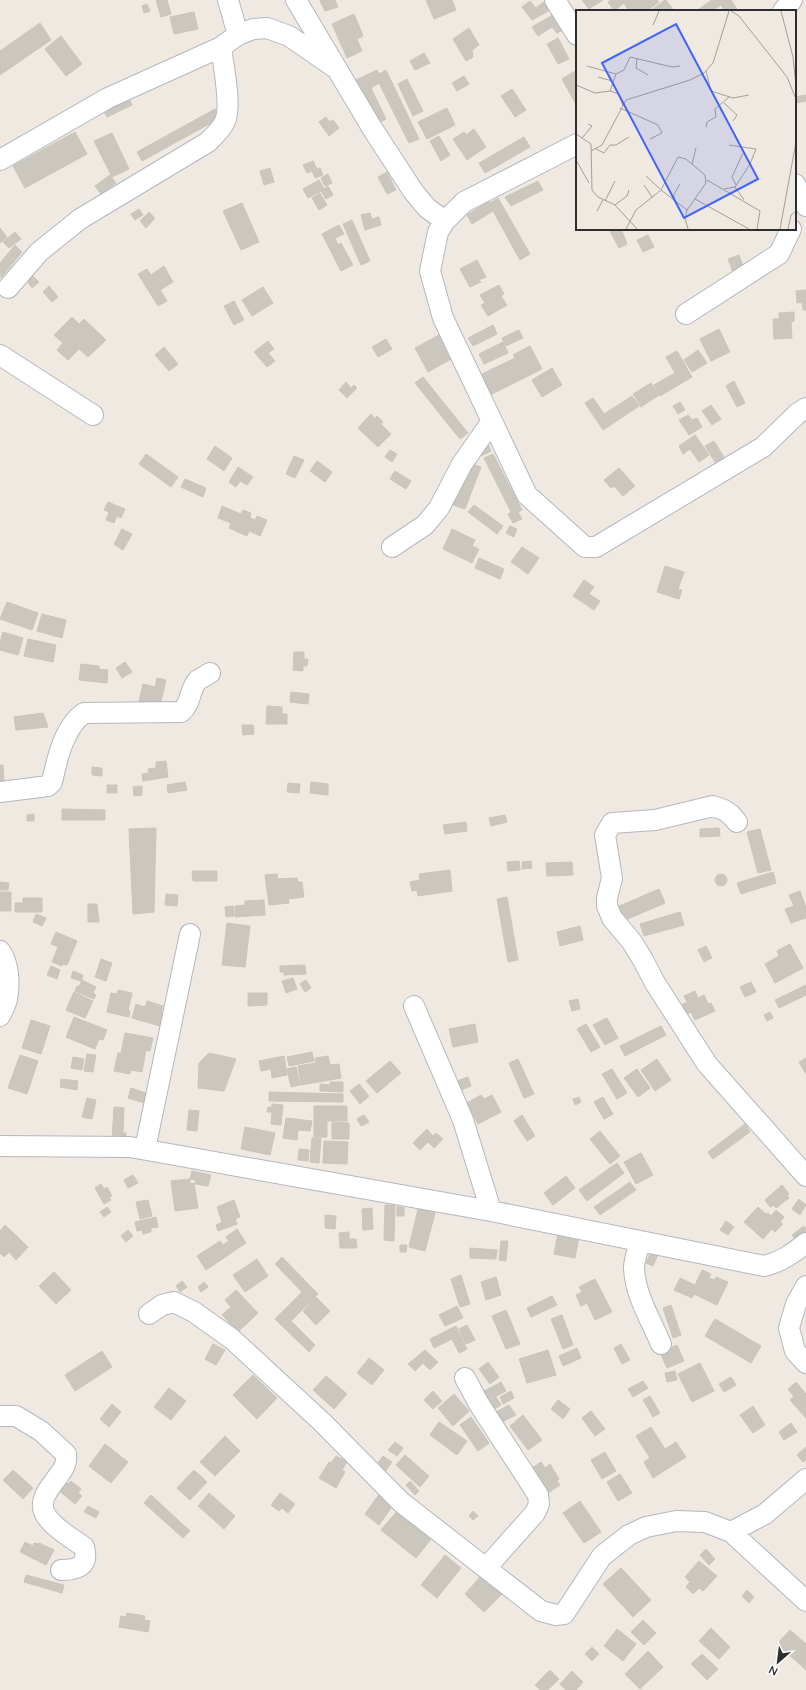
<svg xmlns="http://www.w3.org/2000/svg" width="806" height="1690" font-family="Mulish,sans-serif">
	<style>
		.building { fill: #cbc7bf; stroke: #cbc5ba }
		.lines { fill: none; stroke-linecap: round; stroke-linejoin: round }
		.minor-casing { stroke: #b4b7c1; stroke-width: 22 }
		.minor { stroke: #fff; stroke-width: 20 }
		.inset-road { fill: none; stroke: #a29e99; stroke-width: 1 }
		.view { fill: #4264fb; fill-opacity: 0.15; stroke: #4264fb; stroke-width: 2 }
		.inset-edge { fill: none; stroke: #2e2e2e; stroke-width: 2 }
	</style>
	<rect width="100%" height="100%" fill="#efe9e1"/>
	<path class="building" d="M156,0H167L171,14L161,17Z
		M322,0H335L338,7L325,11L320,1Z
		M426,0H452L456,10L434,19Z
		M582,0H603L589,9Z
		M611,0H657L659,2L647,11H629L624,3L614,11L608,2Z
		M666,0L674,11H650L665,0Z
		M712,0H731L738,11H725L721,5L712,11H696Z
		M530,1L536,8L545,1L550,10L532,20L522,7Z
		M147,4L150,11L144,13L142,6Z
		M194,12L198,29L174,34L170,17Z
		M556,13L565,29L557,33L552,27L538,36L532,27Z
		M354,14L363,36L357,39L362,51L347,58L332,24Z
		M40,23L51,40L0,75V51Z
		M469,28L479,45L472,50L473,57L466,61L453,39Z
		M61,36L82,64L66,76L45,49Z
		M558,38L569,59L558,64L547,44Z
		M424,53L430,63L415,70L410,61Z
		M377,70L379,74L386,70L419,139L409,143L379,83L371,88L386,119L376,124L354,81Z
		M577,70V106L562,79Z
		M464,76L469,84L457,91L452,83Z
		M407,79L423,111L413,116L398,84Z
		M512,89L526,110L515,117L501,96Z
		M806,95V101L796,103L795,97Z
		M128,96L132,105L107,117L103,109Z
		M447,108L455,125L427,139L418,122Z
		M215,109L220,118L142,161L137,152Z
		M326,117L330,122L333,120L339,128L329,136L319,122Z
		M474,129L486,147L467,160L453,139L464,132L466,135Z
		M75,132L87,154L25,188L13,166Z
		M112,133L129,169L112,177L94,141Z
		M439,136L450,155L441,161L430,141Z
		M524,137L530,147L485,173L479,163Z
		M313,161L317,169L320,168L323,175L315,178L312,171L307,173L303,165Z
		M270,168L274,182L264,185L260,171Z
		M387,172L396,190L387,194L378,177Z
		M328,174L332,183L325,186L321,178Z
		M110,175L116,183L101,194L95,186Z
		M319,180L324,189L328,186L333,195L326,199L321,191L308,198L303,189Z
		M538,181L543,190L511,206L505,197Z
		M320,193L327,205L319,210L312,198Z
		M498,198L530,254L520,260L493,211L472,224L467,215L489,201L490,203Z
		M242,203L259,242L241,250L223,211Z
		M139,209L143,215L135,220L131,214Z
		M149,212L155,218L146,228L140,221Z
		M370,213L372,219L379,217L381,225L365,230L361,215Z
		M352,220L370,261L361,265L343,224Z
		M339,225L344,234L335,238L338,245L341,243L353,265L341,271L322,234Z
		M0,228L7,237L0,243Z
		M614,229H621L627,244L619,248L610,231Z
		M15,232L21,239L9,248L3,242Z
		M648,235L654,247L643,252L637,240Z
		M15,245L22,252L1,278L0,263Z
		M739,255L745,272L734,275L728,259Z
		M477,260L486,277L479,280L481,282L470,287L460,269Z
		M164,266L173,282L160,290L167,301L158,306L138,274L147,269L151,275Z
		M33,276L39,282L32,288L27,281Z
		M499,285L504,294L501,296L507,305L488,316L481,305L485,303L480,295Z
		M49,286L58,297L52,302L43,292Z
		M263,287L273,303L252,316L242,300Z
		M806,290V310H803L802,302L797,303L796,291Z
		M234,301L244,320L234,325L224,306Z
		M794,312V321L791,322L792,338L774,339L773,319H779V313Z
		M72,317L79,324L84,319L106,340L88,357L79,349L68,360L57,350L63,343L54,335Z
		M493,325L497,334L473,346L468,338Z
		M719,329L730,352L711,361L700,339Z
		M519,330L523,338L506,346L502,338Z
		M439,335L453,358L428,372L415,348Z
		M386,339L392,349L378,357L372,347Z
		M268,341L274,349L268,353L275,361L267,367L254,352Z
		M503,342L508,353L484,364L479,354Z
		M530,346L542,369L490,395L480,375L515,358L513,355Z
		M164,347L178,364L169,371L155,355Z
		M698,350L707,363L692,372L684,360Z
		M677,351L692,377L660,396L654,385L675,373L666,357Z
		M552,368L562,385L542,397L532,380Z
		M423,377L468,433L460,439L415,383Z
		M734,381L745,403L737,407L726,386Z
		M346,382L351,388L354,385L357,388L347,398L339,390Z
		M651,383L659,395L641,407L633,394Z
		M632,396L639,406L603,430L585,403L593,398L604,414Z
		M680,402L685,410L678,414L673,406Z
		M711,405L721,419L712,425L702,411Z
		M371,414L375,419L377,416L383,422L381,424L391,434L378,447L358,428Z
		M688,415L692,420L697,418L702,427L689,435L679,420Z
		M695,435L709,455L699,462L690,449L683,454L679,446Z
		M714,441L727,462L718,467L705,446Z
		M488,444L491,451L481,456L478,449Z
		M215,446L232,458L224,471L207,459Z
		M390,450L397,454L392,462L385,457Z
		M146,454L178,477L171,487L139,464Z
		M493,454L522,510L518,512L522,519L513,523L508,514L511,512L484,458Z
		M294,456L304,460L295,478L286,474Z
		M317,461L332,472L325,482L310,471Z
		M470,463L481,467L465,509L453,505Z
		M238,467L253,477L247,485L240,481L236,487L229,482Z
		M619,468L635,486L623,496L614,486L611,488L604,480Z
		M395,471L411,481L406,489L390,479Z
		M185,479L206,488L203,497L181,487Z
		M108,502L125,509L121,518L117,516L114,523L106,520L109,512L104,510Z
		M474,505L503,526L497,534L468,512Z
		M222,506L241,514L243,510L251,513L250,518L255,520L257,516L267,520L260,536L249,531L247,536L229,528L231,523L218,518Z
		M510,526L517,529L514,537L506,533Z
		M122,529L132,534L123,550L114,544Z
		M452,529L475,540L472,546L479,549L472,563L443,549Z
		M522,547L539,558L528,574L511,562Z
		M479,558L504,569L500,579L475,568Z
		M665,566L684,572L678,589L682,590L679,599L657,592Z
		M584,580L594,587L589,594L600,601L594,610L573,596Z
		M7,602L38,613L32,630L0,619Z
		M42,614L66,620L62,638L37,631Z
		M3,632L23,638L18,655L0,650V643Z
		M28,639L56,645L53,662L24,656Z
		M294,652H304V659H308L307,666H303V671L293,670Z
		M125,662L132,672L122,678L116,668Z
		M81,664L99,666V669L108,670L107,683L79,680Z
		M157,678L166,680L160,706L139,701L143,684L155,687Z
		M291,692L309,694L308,704L290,702Z
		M267,706L282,707V714H287V724H266Z
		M43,713L48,727L16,730L14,717Z
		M242,725H253L254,734L243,735Z
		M166,761L168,777L143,781L142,774L149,773L148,769L156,768V762Z
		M0,765H3L4,781H0Z
		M92,767L102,768V776L92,775Z
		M185,782L187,790L168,793L167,785Z
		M311,782L328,784V795L310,793Z
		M288,783L300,784L299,793L287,792Z
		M107,785H117V793H107Z
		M142,786V795L134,796L133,787Z
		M62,809L105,810V820H62Z
		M34,814V821H27V815Z
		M505,815L507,822L491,826L489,818Z
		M466,822L467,831L445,834L443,825Z
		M156,828L154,912L133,914L129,829Z
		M719,828L720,836L700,837V829Z
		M760,829L771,870L758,873L747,832Z
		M519,861L520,870L508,871L507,862Z
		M531,861L532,868L522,869V862Z
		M572,862L573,875L547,876L546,863Z
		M450,870L452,891L418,896L417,890L412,891L410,882L420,880L419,874Z
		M192,871H217V881H193Z
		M773,872L776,883L741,894L737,883Z
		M715 880a6 6 0 1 1 12 0a6 6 0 1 1-12 0Z
		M277,874L278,879L297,878L298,882H302L304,897L288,899L289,903L269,905L265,875Z
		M0,882L9,883L8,890H0Z
		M659,889L665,903L621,922L615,908Z
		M800,891L806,908V918L791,923L785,909L794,906L789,895Z
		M0,892H11V911H0Z
		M166,894L178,895L177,906L165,905Z
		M507,897L518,960L508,962L497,899Z
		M23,898H42V912H15V903H23Z
		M264,900L265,915L235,917V906L245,905V901Z
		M88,904H97L99,922H88Z
		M233,906L234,916L226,917L225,907Z
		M680,912L684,925L644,936L640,924Z
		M36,914L46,918L42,926L33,922Z
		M227,923L250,926L245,967L222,965Z
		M580,926L583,940L560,946L557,932Z
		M56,932L77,941L67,965L63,964L62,966L52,962L58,947L51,944Z
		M790,944L803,968L775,983L765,964L779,956L777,951Z
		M706,946L712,958L704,962L698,950Z
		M101,959L112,963L106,981L95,977Z
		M305,965L306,974L284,975V972H280V966Z
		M51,966L60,970L57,979L47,975Z
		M73,971L83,975L81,981L71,978Z
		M293,978L297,989L286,993L282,981Z
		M82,980L96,987L93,993L96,995L94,999L75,991L77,986L79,987Z
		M306,980L311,988L305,992L300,984Z
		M751,982L756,992L745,997L740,987Z
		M806,985V995L779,1008L775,1000Z
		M118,990L132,993L128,1010L130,1011L129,1017L107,1012L111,993L117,994Z
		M695,991L698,998L704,995L708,1004L711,1003L715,1011L695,1020L691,1012L684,1016L679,1006L687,1002L684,996Z
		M74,992L93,1001L85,1018L66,1010Z
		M248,993H267V1005L248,1006Z
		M578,999L580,1009L572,1011L569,1001Z
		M147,1001L163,1006L161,1012L168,1013L163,1027L132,1018L136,1004L145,1007Z
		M770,1012L773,1018L767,1021L764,1015Z
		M74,1017L107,1030L103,1040L99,1039L95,1049L66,1037Z
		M607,1018L618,1038L605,1045L593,1025Z
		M31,1020L50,1026L41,1054L22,1048Z
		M475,1024L478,1042L453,1047L449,1029Z
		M586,1024L600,1047L591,1052L577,1029Z
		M661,1026L666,1035L625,1056L620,1046Z
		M125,1033L153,1038L150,1051L146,1050L142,1072L131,1070L130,1074L114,1071L118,1053H121Z
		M312,1052L314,1061L289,1066L287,1057Z
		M209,1053L236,1059L224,1091L198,1088L199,1063Z
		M87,1054L96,1055L93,1072L84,1071Z
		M20,1055L38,1061L27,1094L8,1088Z
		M284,1056L287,1075L272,1078L271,1069L261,1071L259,1061Z
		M328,1056L330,1065L339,1064L341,1078L301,1085L298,1066L316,1063L315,1058Z
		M73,1057L84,1059L82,1070L71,1068Z
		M806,1058V1074L799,1062Z
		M518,1059L534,1094L524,1098L509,1063Z
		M657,1059L671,1080L655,1091L641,1070Z
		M390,1061L401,1073L377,1093L366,1081Z
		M296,1067L300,1085L291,1087L287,1069Z
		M612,1069L627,1093L617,1099L602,1074Z
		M637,1069L650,1088L638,1097L624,1078Z
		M468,1077L471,1086L461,1090L457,1081Z
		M61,1079L78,1081L77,1090L60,1087Z
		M330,1082H343V1092L320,1091V1084L330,1085Z
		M359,1084L369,1096L360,1104L350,1091Z
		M131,1088L154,1096L151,1105L128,1098Z
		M269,1092L343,1094V1102L269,1101Z
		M481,1095L484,1099L492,1095L501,1112L478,1124L467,1103Z
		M579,1097L581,1102L575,1105L573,1099Z
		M603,1097L613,1114L604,1119L594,1102Z
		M87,1098L96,1100L92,1119L82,1117Z
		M272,1104L283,1105L281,1125L271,1124L272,1112H267L268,1107H272Z
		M314,1106H347V1121H327V1137H314Z
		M114,1107L124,1108L123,1133H126L125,1140L112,1139Z
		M189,1110L199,1111L197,1131L187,1130Z
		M364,1115L369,1122L361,1126L357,1119Z
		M522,1115L535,1136L527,1141L514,1121Z
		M286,1118L312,1121L310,1131L298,1130L297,1140L283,1138Z
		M332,1122L349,1123V1139H332Z
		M745,1124L750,1132L713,1159L708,1152Z
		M245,1127L275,1133L270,1155L241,1149Z
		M427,1129L433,1136L436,1133L443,1139L434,1148L428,1142L420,1150L413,1143Z
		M600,1131L620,1156L610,1164L590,1139Z
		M312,1138H321L319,1163L310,1162Z
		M324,1141L348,1142L347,1164L323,1163Z
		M299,1149L309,1150L308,1161L298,1160Z
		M641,1153L653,1175L636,1184L624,1162Z
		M617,1163L624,1173L587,1201L579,1190Z
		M192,1171L211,1175L208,1186L195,1184L196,1180L190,1179Z
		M133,1175L138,1183L128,1188L124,1180Z
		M566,1176L575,1188L553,1205L544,1193Z
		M190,1179V1184L194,1183L198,1208L175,1211L171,1181Z
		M630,1182L636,1190L600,1215L594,1207Z
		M101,1184L104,1189L107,1187L112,1196L109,1197L111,1200L104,1204L95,1188Z
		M782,1185L789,1194L787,1195L789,1198L776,1208L774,1205L770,1207L765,1200Z
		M799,1199L806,1205L800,1215L792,1209Z
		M148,1200L152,1216L140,1219L136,1202Z
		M234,1200L240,1217L235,1219L237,1224L218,1231L216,1225L222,1222L217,1207Z
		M385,1205H395L394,1241L384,1240Z
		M107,1207L111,1212L104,1217L100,1212Z
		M397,1207H404V1216H397Z
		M758,1207L766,1214L768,1213L771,1216L776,1210L784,1217L780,1222L783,1224L775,1232L772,1229L763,1239L744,1222Z
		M372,1208L373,1229L363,1230L362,1209Z
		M418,1209L435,1213L425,1251L409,1247Z
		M325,1215L336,1216L335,1229L325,1228Z
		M156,1217L158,1227L151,1228V1232L143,1234L142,1230L137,1231L135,1222Z
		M726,1221L734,1227L728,1235L720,1230Z
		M5,1225L28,1247L16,1260L9,1252L4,1257L0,1253V1231Z
		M804,1226L806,1229V1236L797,1242L792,1235Z
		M237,1229L246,1243L206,1270L197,1256L220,1241L223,1245L229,1241L226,1237Z
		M128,1230L133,1236L126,1242L121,1236Z
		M349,1232V1239H356L357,1248H340L339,1233Z
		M558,1233L579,1237L575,1258L554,1254Z
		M501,1241H508L506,1261L499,1260Z
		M400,1245H407L406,1252H400Z
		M470,1248L497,1250L496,1259L470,1258Z
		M652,1249L659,1252L653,1266L646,1263Z
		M282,1257L318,1294L291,1321L315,1345L309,1352L275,1319L302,1292L275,1264Z
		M257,1259L268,1276L245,1292L233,1275Z
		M702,1270L711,1274L709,1278L715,1280L716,1277L728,1282L717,1305L694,1294L692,1298L674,1290L680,1278L695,1285Z
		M54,1272L71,1290L56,1304L39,1286Z
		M461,1275L470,1304L460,1307L451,1279Z
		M496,1277L501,1295L486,1300L481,1282Z
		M595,1279L612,1312L595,1320L587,1303L581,1306L576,1295L582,1292L579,1287Z
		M182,1281L187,1287L180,1292L176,1286Z
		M204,1282L208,1287L201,1292L198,1287Z
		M236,1290L258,1313L238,1332L222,1315L231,1307L225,1300Z
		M552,1296L557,1305L531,1317L527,1308Z
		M316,1297L330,1311L316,1325L303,1311Z
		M671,1305L681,1335L673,1338L663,1308Z
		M457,1306L463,1318L445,1326L439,1315Z
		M506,1310L520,1344L506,1349L492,1316Z
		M562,1315L573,1345L563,1349L551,1319Z
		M715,1319L761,1346L751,1363L705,1336Z
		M467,1325L475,1340L466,1344L459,1329Z
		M456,1326L467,1349L459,1353L452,1339L434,1348L430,1339Z
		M213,1344L225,1350L216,1365L205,1359Z
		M621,1344L630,1360L622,1364L614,1348Z
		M677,1345L684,1361L667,1368L660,1352Z
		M577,1348L581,1358L563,1366L559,1356Z
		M425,1350L438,1362L430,1370L423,1363L415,1371L408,1364Z
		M548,1350L556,1375L527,1383L519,1359Z
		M102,1351L112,1367L75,1391L65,1375Z
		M369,1358L384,1370L372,1385L357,1373Z
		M488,1362L499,1377L490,1384L479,1369Z
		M700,1363L714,1391L692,1402L678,1374Z
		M675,1371L677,1380L667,1382L665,1373Z
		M253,1375L277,1398L257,1419L233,1395Z
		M326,1376L347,1394L334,1409L313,1390Z
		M731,1377L736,1385L724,1392L719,1384Z
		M643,1381L648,1388L633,1397L628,1389Z
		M501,1382L506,1391L483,1403L479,1394Z
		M796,1382L806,1394V1418L790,1400L794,1397L788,1389Z
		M169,1388L186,1401L171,1420L154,1407Z
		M433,1391L442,1401L433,1409L424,1400Z
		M511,1391L514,1398L503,1404L500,1397Z
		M454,1394L469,1411L453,1426L438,1408Z
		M650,1396L660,1413L653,1417L643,1400Z
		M496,1397L501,1405L488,1413L483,1405Z
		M558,1400L570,1409L563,1419L551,1409Z
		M112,1404L121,1412L109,1427L100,1419Z
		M509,1405L516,1415L502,1422L496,1412Z
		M753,1406L765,1425L753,1433L740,1415Z
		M591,1411L605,1429L595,1436L582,1418Z
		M523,1415L542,1440L528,1450L510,1426Z
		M471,1417L489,1443L478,1451L460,1425Z
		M439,1422L467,1441L457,1455L430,1435Z
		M791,1423L797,1432L784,1440L779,1432Z
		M651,1427L665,1449L676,1442L686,1457L653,1478L644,1462L650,1458L636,1436Z
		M225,1436L240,1451L215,1476L200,1462Z
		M395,1442L403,1448L397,1456L388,1450Z
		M105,1444L128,1462L111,1483L89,1466Z
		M806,1447V1460L803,1462L797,1455Z
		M605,1452L616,1471L602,1479L591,1460Z
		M405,1455L429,1476L420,1487L396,1465Z
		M336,1456L347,1462L342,1470L345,1472L336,1488L319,1478L329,1462L331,1463Z
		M383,1456L392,1462L384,1473L375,1467Z
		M541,1462L545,1468L550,1464L559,1479L557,1481L560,1485L545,1495L529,1470Z
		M13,1470L33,1488L23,1499L3,1480Z
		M194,1470L207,1482L190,1500L177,1488Z
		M620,1474L632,1493L618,1501L607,1482Z
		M64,1481L68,1484L71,1481L81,1489L78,1493L82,1496L75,1504L57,1489Z
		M410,1481L419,1491L415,1495L406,1485Z
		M209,1493L235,1516L224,1529L198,1506Z
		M280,1493L295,1504L288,1513L282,1508L279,1511L271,1505Z
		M380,1493L394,1504L379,1525L365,1514Z
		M151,1495L190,1531L183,1538L144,1503Z
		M580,1501L601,1532L584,1543L563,1513Z
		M88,1506L99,1512L96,1518L84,1512Z
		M398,1510L432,1538L416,1558L381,1530Z
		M473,1511L478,1516L473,1520L469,1516Z
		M25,1542L33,1546L34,1543L38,1544L39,1543L54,1550L46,1565L20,1552Z
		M706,1549L715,1559L709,1565L700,1555Z
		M445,1555L461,1568L437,1598L421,1585Z
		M699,1561L717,1576L703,1591L699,1588L693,1594L686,1587L690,1582L685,1577Z
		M621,1568L651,1600L633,1617L603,1584Z
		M26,1575L64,1585L62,1593L24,1582Z
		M480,1577L502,1594L484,1612L465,1594Z
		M747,1590L754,1597L749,1603L742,1596Z
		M127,1613L145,1616L144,1620L150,1621L148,1632L119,1627L121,1616L126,1617Z
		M643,1620L656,1633L644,1645L631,1632Z
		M711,1628L730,1647L719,1659L699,1641Z
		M617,1629L636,1644L623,1661L604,1646Z
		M790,1630L806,1644V1670L777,1644Z
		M592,1647L599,1654L592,1661L585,1654Z
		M648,1651L663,1667L640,1689L625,1674Z
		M702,1654L718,1669L707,1680L691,1664Z
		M550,1670L559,1679L548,1690H540L535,1685Z
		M572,1671L583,1682L576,1690H566L560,1684Z"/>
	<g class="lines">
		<defs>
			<path id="minor" d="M228,0L238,35
				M296,0L372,128L413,191L427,208L445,221
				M555,0L577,35
				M783,11L792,0
				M577,144L464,202L445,221L438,232L430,271L443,318L527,495L585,547H596L763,447L798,413L806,408
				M0,160L108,98L221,47L238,35L253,29L267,28L289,36L334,67
				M795,184L806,206
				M8,288L39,252L80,219L208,142C214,136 222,129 225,121C232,106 223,64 221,47
				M686,314L779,254L791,229
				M0,355L93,415
				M392,547L425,525L439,508L462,464L492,421
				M0,792L48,786L52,782C57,759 64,727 84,713L181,712C192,703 189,689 198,680C202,678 206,675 210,673
				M737,822L731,815L724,810L713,806L655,820L612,823L605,835L612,878L607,898V906L612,918L632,942L643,960L655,983L707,1064L806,1176
				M0,951C9,963 10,984 7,999C6,1005 2,1011 0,1016
				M414,1006L463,1120L491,1211
				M0,1146L130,1147L491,1211L764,1266C781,1262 792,1254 806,1243
				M145,1149L190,934
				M640,1241C638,1249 634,1260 634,1268C635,1295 651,1320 661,1344
				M806,1286L796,1304L789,1328L795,1351L806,1363
				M149,1314L162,1305L174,1302L194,1312L232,1339L322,1422L401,1502L541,1611L556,1615L564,1614L602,1556L629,1535L646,1527L676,1521L705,1522L731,1532L806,1601
				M465,1378L479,1404L538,1495L539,1504L535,1513L486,1568
				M0,1416H16L41,1431L66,1454C67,1466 63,1469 56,1479C51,1486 44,1494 43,1503C40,1521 72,1538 84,1547C89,1566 78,1570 61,1570
				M731,1532L765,1514L806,1479"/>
		</defs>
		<use href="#minor" class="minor-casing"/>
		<use href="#minor" class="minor"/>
	</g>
	<g transform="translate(576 10)">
		<rect width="220" height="220" fill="#efe9e1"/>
		<path class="inset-road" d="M155,1L163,6L211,67L220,89M205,1L217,47L220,75M77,15L83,1M61,49L60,58L72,65M11,56L40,64L48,60L54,47L96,57L104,56M130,61L135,81L157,88L173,85M22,67L36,71M0,75L19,83L34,81L43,84L47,96M34,81L40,64M148,93L161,105L157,111M44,98L82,115L86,123L74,129M130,117L131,112L140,107L139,99L153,87M0,124L15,134L16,180L22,187L39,195L61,219M6,128L16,116L12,114M20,139L28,143L34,135H40L53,127M15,141L26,135L50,90L114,70L128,63L137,53L153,1M0,150L13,173M116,154L120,138M70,166L84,179M131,170L184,201L181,219M68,175L76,187M160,175L156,167L167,143M159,177L168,190M220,178V195M148,179L159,177L174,154L180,139L153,135M85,180L102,147L110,149L129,165L130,173L111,200L109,208L112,219M119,189L173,219M98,190V184L104,174M29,191L39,171M39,195L51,186L53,180M21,201L27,190M50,219L60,200L85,180L111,200M204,219L220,132M212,219L215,205L220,201"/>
		<path class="view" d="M100,14L182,169L108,208L26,53Z"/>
		<rect width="220" height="220" class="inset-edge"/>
	</g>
	<g transform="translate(778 1662) rotate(208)" stroke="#ffffff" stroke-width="3" paint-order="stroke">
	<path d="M0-3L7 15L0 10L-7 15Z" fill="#2e2e2e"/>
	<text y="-6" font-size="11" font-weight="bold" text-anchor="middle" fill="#2e2e2e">N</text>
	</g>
</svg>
